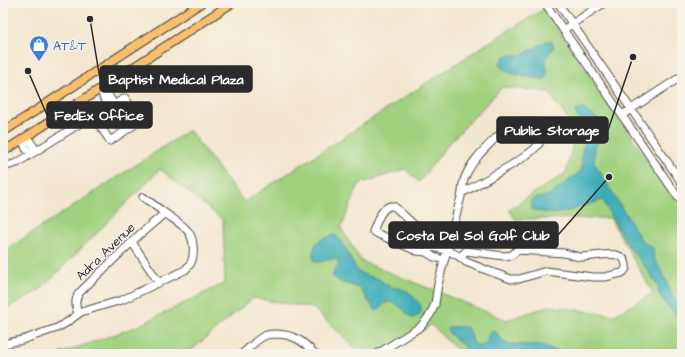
<svg xmlns="http://www.w3.org/2000/svg" width="685" height="357" font-family="'Architects Daughter',sans-serif">
	<style>
		.green { fill: #a0d17f; stroke: #667e55; fill-rule: evenodd }
		.water { fill: #3dadb9; stroke: #346c72 }
		.lines { fill: none; stroke-linecap: round; stroke-linejoin: round }
		.minor-casing { stroke: #494744; stroke-width: 9 }
		.major-casing { stroke: #494744; stroke-width: 10 }
		.minor { stroke: #fff; stroke-width: 7 }
		.major { stroke: #f9bf6d; stroke-width: 8 }
		.labels { text-anchor: middle; stroke-width: 3; stroke-linejoin: round; paint-order: stroke }
		.shop-label { font-size: 13px; fill: #366cbe; stroke: #f7f3e8; text-anchor: start }
		.street-label { font-size: 13px; fill: #2b2b2b; stroke: #f7f3e8 }
		.leader { fill: none; stroke: #2b2b2b; stroke-width: 1.5 }
		.callout-dot { fill: #2b2b2b; stroke: #f7f3e8; stroke-width: 1.5 }
		.callout { fill: #2b2b2b; stroke: #2b2b2b; stroke-width: 1.5 }
		.callout-label { font-size: 14px; text-anchor: middle; font-weight: bold; fill: #fff }
	</style>
	<rect width="100%" height="100%" fill="#f7f3e8"/>
	<filter id="ink" filterUnits="userSpaceOnUse"><feTurbulence type="fractalNoise" baseFrequency=".025" numOctaves="2"/><feDisplacementMap in="SourceGraphic" scale="8" xChannelSelector="R" yChannelSelector="G"/><feConvolveMatrix kernelMatrix="1 2 1 2 8 2 1 2 1" color-interpolation-filters="sRGB"/></filter>
	<filter id="wash" filterUnits="userSpaceOnUse"><feTurbulence type="fractalNoise" baseFrequency=".012" numOctaves="4" result="noise"/><feDisplacementMap in="SourceGraphic" scale="16" xChannelSelector="R" yChannelSelector="G"/><feGaussianBlur stdDeviation="0.9" result="paint"/><feColorMatrix in="noise" values="0 0 0 0 0 0 0 0 0 0 0 0 0 0 0 0 0 1.4 0 .05"/><feComposite in="paint" operator="in"/></filter>
	<g filter="url(#wash)">
		<rect width="100%" height="100%" fill="#f3e6cf"/>
		<path class="green" d="M544,9L682,211V354H461L431,325L388,354H362L313,308L253,298L187,354H59L136,327L225,283L223,220L160,169L40,290L3,310V252L189,130L244,202L488,43ZM502,87L549,92L576,131L566,173L509,209L515,219L610,218L653,293L615,315L549,306L507,320L361,261L341,228L359,184L405,169L419,182L446,147Z"/>
		<path class="water" d="M547,41H551C558,48 547,53 546,61C546,68 550,73 545,79C536,79 509,75 503,69C502,68 501,65 500,64L503,58L508,55H522Z
			M579,108L583,109L604,123L607,130L601,137L595,148L594,162L641,240L653,248L654,258L666,280L671,293L680,302V304L682,305V321L668,307L658,292V286L645,267L628,245L611,217L603,200L561,213L555,214L532,210L530,202L532,199L550,195L582,170V151L587,134L575,112Z
			M333,235L338,237L342,242L358,272L368,276L379,279L390,287L402,289L409,292L420,304L422,311L418,316L412,318C404,313 397,297 384,304C381,306 380,309 376,311L374,309L359,288L354,286L342,283L332,276L334,270L339,264L337,259C329,258 323,263 315,262C311,256 313,245 320,240C323,238 329,237 333,235Z
			M448,327H466L468,328C469,331 471,334 472,337C473,339 472,341 474,343C477,347 483,347 486,343C489,338 486,332 495,331L505,343L511,344L538,345L566,354H524L510,353L499,354H471C464,344 453,340 447,330Z"/>
	</g>
	<g filter="url(#ink)">
		<g class="lines">
			<defs>
				<path id="minor" d="M545,3L682,203
					M558,3L682,183
					M563,30L604,3
					M101,89L108,94L114,105
					M101,89L103,97L110,107
					M622,115L682,76
					M502,120L558,125
					M24,138L30,141L34,147L32,153C25,150 24,146 24,138Z
					M3,167L17,163L87,119C99,112 113,106 125,98L140,121L110,141L93,115
					M462,193C482,182 502,171 521,159C527,155 534,150 538,145C543,139 542,131 543,124
					M143,197L165,213
					M390,206H393L396,208L424,234L431,247L426,252L417,251L378,234L373,231C377,223 380,209 390,206Z
					M132,242L159,283
					M431,247L447,250L457,255L466,262L489,271L511,279H519L546,271L593,277H605L622,273C629,269 626,258 619,256C612,252 592,257 582,257C576,257 570,254 564,253C548,252 533,251 517,250L512,255L504,256L466,251L460,257
					M426,252L434,257L444,260
					M3,344L22,340L57,328L66,323L81,312L122,300L185,270C187,268 189,266 191,263C195,254 194,237 187,230C182,224 171,218 165,213L138,236L79,293C75,299 75,306 78,314
					M242,354C249,348 256,340 264,336C268,334 272,334 277,334C295,335 303,341 315,354
					M377,354L420,327L422,325L430,315L435,304L438,284L462,193C462,188 463,184 464,180C472,156 496,140 512,121"/>
				<path id="major" d="M3,132L201,3
					M3,152L232,3"/>
			</defs>
			<use href="#minor" class="minor-casing"/>
			<use href="#major" class="major-casing"/>
			<use href="#minor" class="minor"/>
			<use href="#major" class="major"/>
		</g>
	</g>
	<defs>
		<symbol id="shop-pin" viewBox="-11 -11 22 30"><path d="M0 17L-7.5 6A9.5 9.5 0 1 1 7.5 6Z" fill="#3f7fe0" stroke="#f7f3e8"/><path d="M-5-2.5h2.3a2.7 3.5 0 0 1 5.4 0H5L5.5 6h-11ZM-1.5-2.5h3a1.5 2.3 0 0 0-3 0Z" fill="#fff"/></symbol>
	</defs>
	<g fill-rule="evenodd">
		<use href="#shop-pin" x="28" y="34" width="22" height="30"/>
	</g>
	<g class="labels">
		<g class="shop-label">
			<text x="53" y="50">AT&amp;T</text>
		</g>
		<g class="street-label">
			<text transform="translate(105 251) rotate(-44)" y="5">Adra Avenue</text>
		</g>
	</g>
	<path class="leader" d="M90 19L100 79M28 71L47 115M633 57L608 130M609 177L558 235"/>
	<g class="callout-dot">
		<circle cx="90" cy="19" r="4"/>
		<circle cx="28" cy="71" r="4"/>
		<circle cx="633" cy="57" r="4"/>
		<circle cx="609" cy="177" r="4"/>
	</g>
	<g class="callout">
		<rect x="100" y="66" width="152" height="26" rx="4"/>
		<rect x="47" y="102" width="105" height="26" rx="4"/>
		<rect x="497" y="117" width="111" height="26" rx="4"/>
		<rect x="389" y="222" width="169" height="26" rx="4"/>
	</g>
	<g class="callout-label">
		<text x="176" y="84">Baptist Medical Plaza</text>
		<text x="99" y="120">FedEx Office</text>
		<text x="552" y="135">Public Storage</text>
		<text x="473" y="240">Costa Del Sol Golf Club</text>
	</g>
	<rect width="685" height="357" fill="none" stroke="#f7f3e8" stroke-width="16"/>
</svg>
